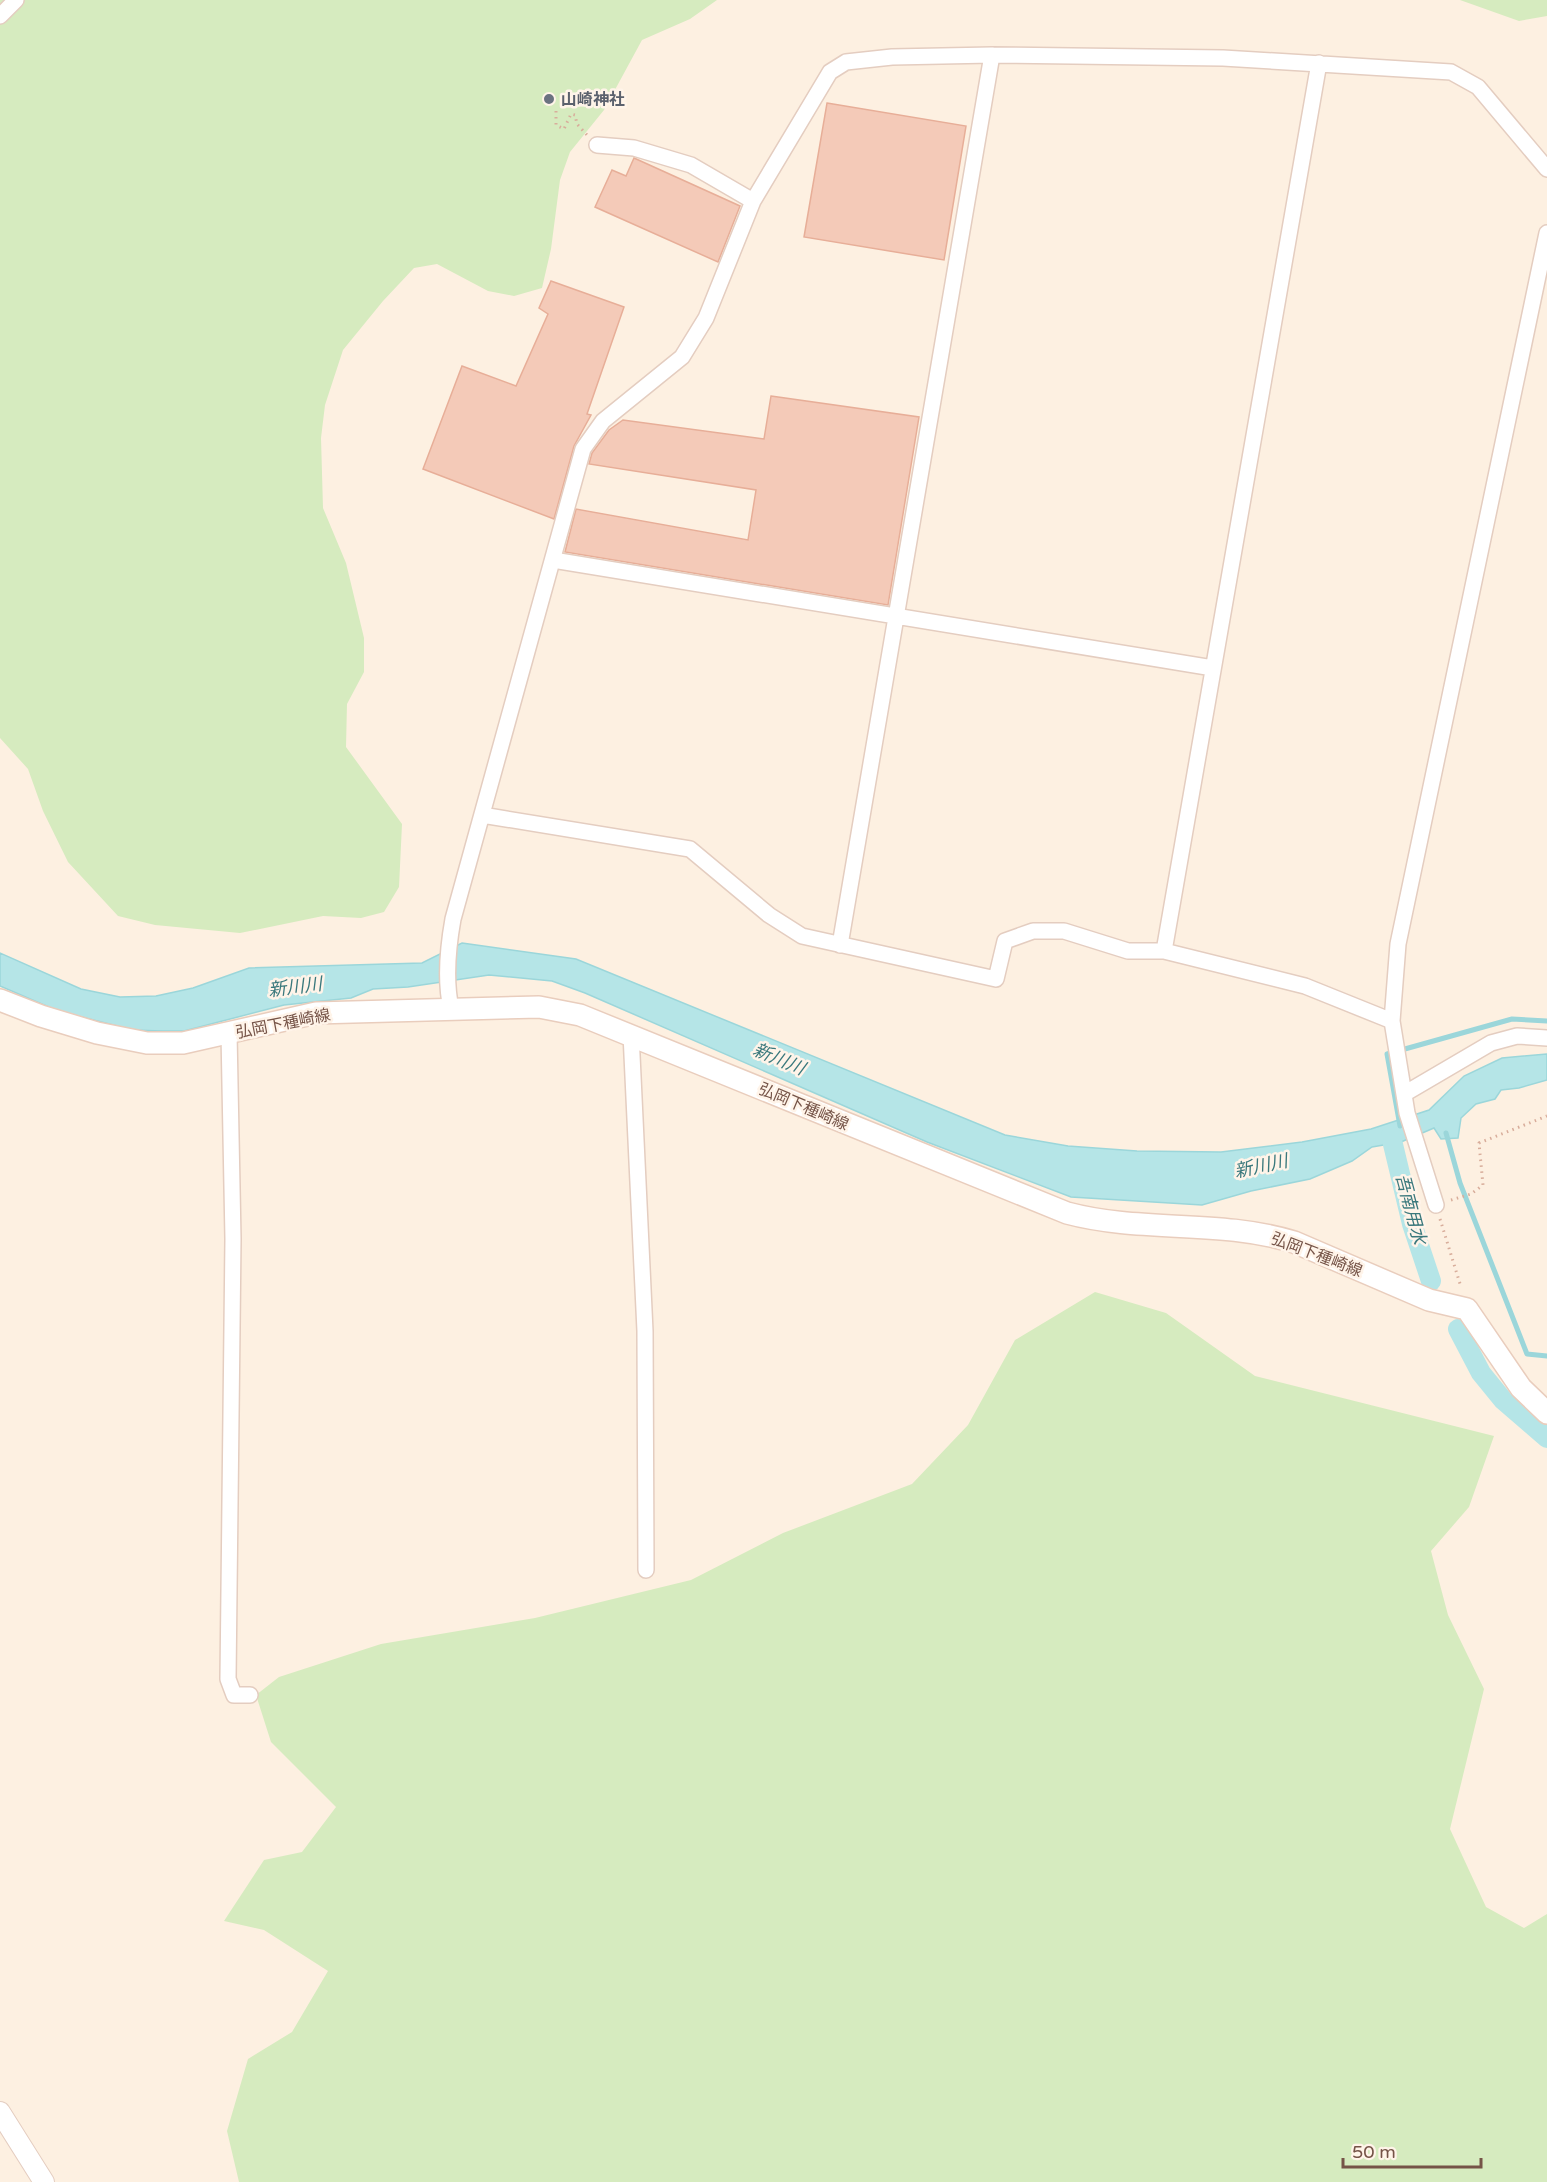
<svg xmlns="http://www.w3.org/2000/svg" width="1547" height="2182" font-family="'Varela Round','Noto Sans JP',sans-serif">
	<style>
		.green { fill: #d6ebbf }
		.water { fill: #b5e5e7; stroke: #9bd6da; stroke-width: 1.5 }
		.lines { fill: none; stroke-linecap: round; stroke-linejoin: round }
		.stream { stroke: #9bd6da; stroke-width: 5 }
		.canal { stroke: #b5e5e7; stroke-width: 20 }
		.building { fill: #f4cab8; stroke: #e7ae98; stroke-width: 1.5 }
		.minor-casing { stroke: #e4cdc0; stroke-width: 18 }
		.tertiary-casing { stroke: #e4cdc0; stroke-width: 22 }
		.secondary-casing { stroke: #e9cdbd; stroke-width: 24 }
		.path { stroke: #d8ad9b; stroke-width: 3; stroke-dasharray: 1.5 4.5; stroke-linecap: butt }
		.minor { stroke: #fff; stroke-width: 15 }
		.tertiary { stroke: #fff; stroke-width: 20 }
		.secondary { stroke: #fff; stroke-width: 21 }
		.worship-dot { fill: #6b7280; stroke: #fff4e9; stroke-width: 2 }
		.labels { text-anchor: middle; stroke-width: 5; stroke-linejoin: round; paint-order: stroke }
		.worship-label { font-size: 16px; font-weight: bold; fill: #5b616d; stroke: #fff4e9; text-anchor: start }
		.street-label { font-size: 16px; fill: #755347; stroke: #fff4e9 }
		.water-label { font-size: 18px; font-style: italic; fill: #3a787c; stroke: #fff4e9 }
	</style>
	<rect width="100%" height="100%" fill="#fdf0e1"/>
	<path class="green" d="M0,0H717L690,19L642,40L604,110L570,152L560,180L551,249L542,288L514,296L488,291L437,264L414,268L383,301L343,350L325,405L321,438L323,508L346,563L364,638V672L347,704L346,747L402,824L399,887L384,912L361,918L323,916L240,933L155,925L118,916L68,862L43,811L28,769L0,738Z
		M1460,0H1547V16L1519,21Z
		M1095,1292L1166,1313L1255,1376L1494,1436L1469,1507L1431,1551L1448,1615L1484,1689L1450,1829L1486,1907L1524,1928L1547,1914V2182H239L227,2131L248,2059L292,2032L328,1971L264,1930L224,1921L264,1860L302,1852L336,1807L271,1742L256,1695L279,1677L381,1644L535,1618L691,1580L783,1533L912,1484L968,1425L1015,1340Z"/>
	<path class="water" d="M462,943L576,959L1005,1135L1068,1146L1137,1151L1221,1152L1302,1142L1371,1129L1429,1110L1464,1076L1502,1058L1547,1054V1080L1519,1088L1501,1090L1495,1099L1476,1104L1461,1118L1458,1138L1441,1139L1434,1128L1401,1142L1372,1147L1352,1161L1310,1179L1251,1191L1202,1205L1071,1197L927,1142L585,993L552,981L489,975L408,987L373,989L351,998L284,1005L184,1031H162L133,1030L58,1011L0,986V953L81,989L120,997L156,996L193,988L249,968L422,963Z"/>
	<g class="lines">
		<path class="stream" d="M1400,1126L1387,1054L1512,1019L1547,1021
			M1446,1133L1460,1183L1527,1354L1547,1356"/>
		<path class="canal" d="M1391,1136L1412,1224L1431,1281
			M1458,1329L1481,1373L1503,1400L1547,1438"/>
	</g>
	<path class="building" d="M827,103L966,126L944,260L804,237Z
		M634,158L740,206L718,262L595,207L612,170L626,176Z
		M551,281L624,307L587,414L591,415L574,446L554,519L423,469L462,366L516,386L548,314L539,308Z
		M771,396L919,417L888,605L565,552L576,509L748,540L756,490L589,464L592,453L609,430L623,420L764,439Z"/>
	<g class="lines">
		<defs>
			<path id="minor" d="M0,16L16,0
				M597,145L634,148L691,165L753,201
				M553,560L1213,668
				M482,815L690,849L769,915L802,936L996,979L1005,941L1033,931H1064L1128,951H1164L1305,986L1392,1021
				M840,945L992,55
				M1164,951L1319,63
				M451,1008C445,981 448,947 453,919L583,449L603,421L682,357L706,318L753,201L830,72L846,62L892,57L992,55L1223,58L1451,72L1478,87L1547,169
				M229,1033L233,1239L228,1679L234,1695H250
				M631,1034L645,1331L646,1570
				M1404,1094L1491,1043L1517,1036L1547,1038
				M1436,1205L1407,1113L1392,1021L1398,944L1547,233"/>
			<path id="tertiary" d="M0,2112L44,2182"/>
			<path id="secondary" d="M0,1000L41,1016L97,1033L147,1043H183L316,1013L539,1007L580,1015L1067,1213C1142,1233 1219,1219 1294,1242L1429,1300L1467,1309L1521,1388L1547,1413"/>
		</defs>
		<use href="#minor" class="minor-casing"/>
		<use href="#tertiary" class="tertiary-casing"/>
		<use href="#secondary" class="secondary-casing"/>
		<path class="path" d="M556,111V125L564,129L571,114L575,115L577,124L587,135
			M1451,1200L1471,1194L1483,1185L1479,1143L1547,1116
			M1440,1219L1461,1287"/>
		<use href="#minor" class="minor"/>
		<use href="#tertiary" class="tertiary"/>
		<use href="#secondary" class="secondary"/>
	</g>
	<circle class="worship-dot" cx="549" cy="99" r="6"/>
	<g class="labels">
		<g class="worship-label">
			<text x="561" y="105">山崎神社</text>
		</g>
		<g class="street-label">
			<text transform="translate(283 1023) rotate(-11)" y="6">弘岡下種崎線</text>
			<text transform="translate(804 1106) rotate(23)" y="6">弘岡下種崎線</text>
			<text transform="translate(1317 1254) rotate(21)" y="6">弘岡下種崎線</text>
		</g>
		<g class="water-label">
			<text transform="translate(295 987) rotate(-7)" y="6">新川川</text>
			<text transform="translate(779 1059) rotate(23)" y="6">新川川</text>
			<text transform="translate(1261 1166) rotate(-12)" y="6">新川川</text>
			<text transform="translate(1411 1209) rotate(75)" y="6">吾南用水</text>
		</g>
	</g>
	<path d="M1343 2158v9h138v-9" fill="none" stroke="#755347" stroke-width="3"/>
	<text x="1352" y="2158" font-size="18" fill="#755347" stroke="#fff4e9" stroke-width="4.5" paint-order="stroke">50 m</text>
</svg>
